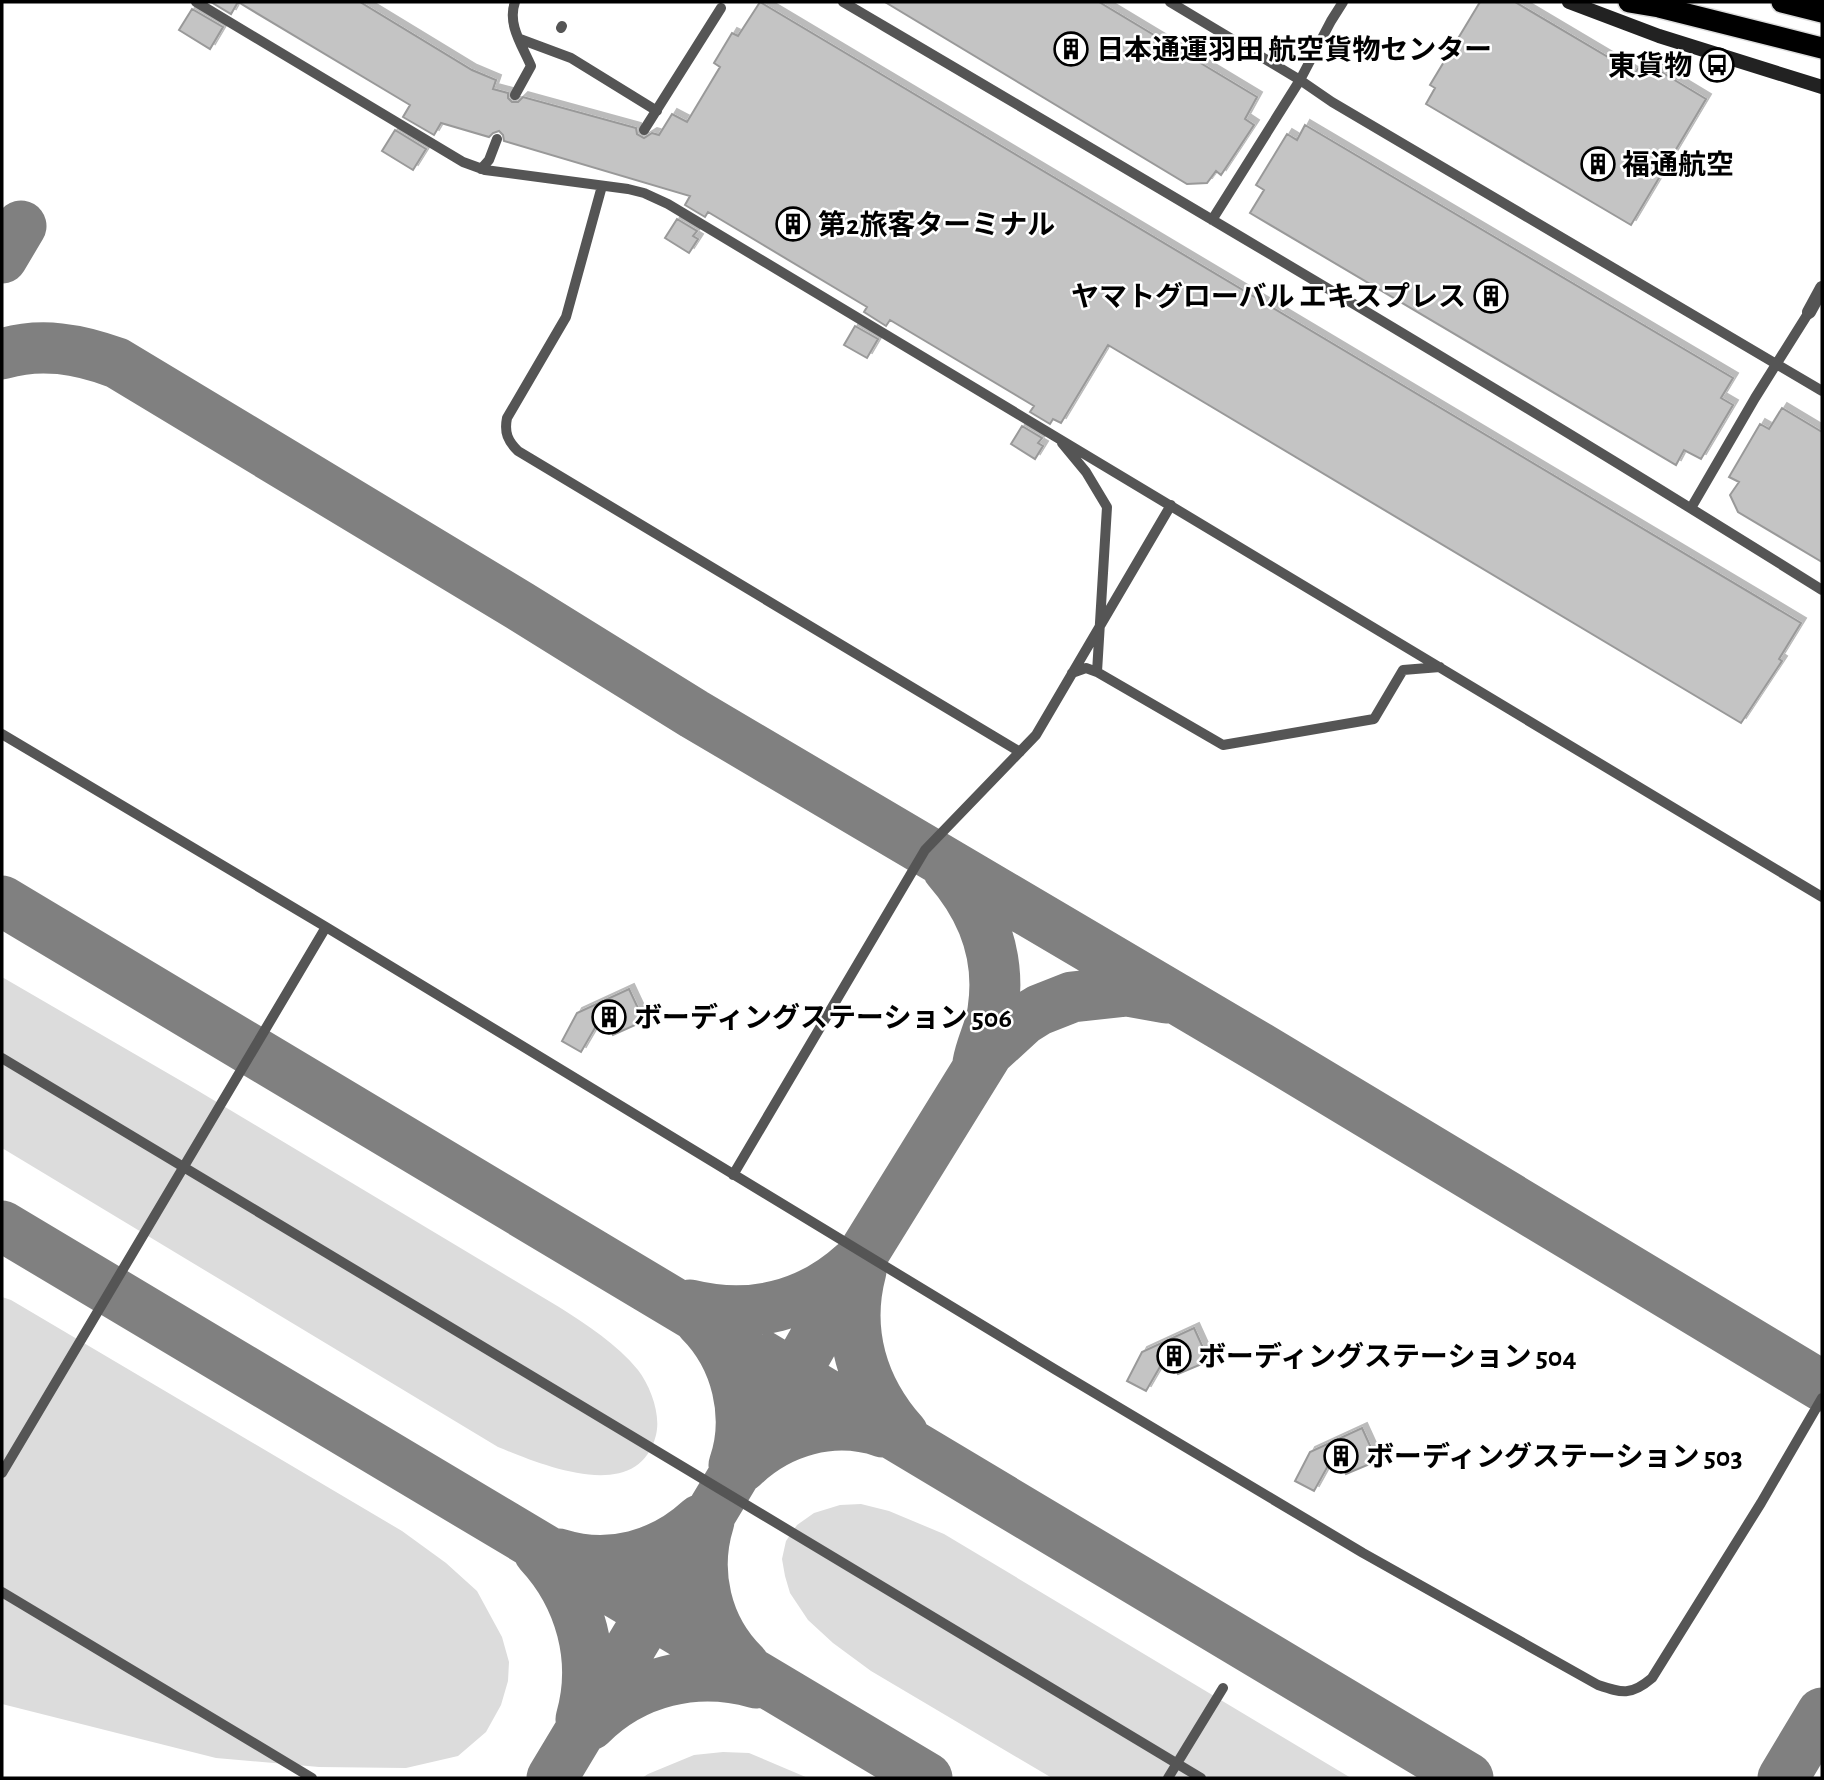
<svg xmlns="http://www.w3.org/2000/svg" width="1824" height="1780" font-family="'Alegreya Sans','Noto Sans JP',sans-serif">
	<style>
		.green { fill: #dcdcdc }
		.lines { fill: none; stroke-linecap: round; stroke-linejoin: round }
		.taxiway { stroke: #808080; stroke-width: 51 }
		.building { fill: #c4c4c4; stroke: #999; stroke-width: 2; filter: url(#shadow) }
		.highway-casing { stroke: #dbdbdb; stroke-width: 24 }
		.lane { stroke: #555; stroke-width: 10 }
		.street { stroke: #555; stroke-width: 14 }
		.secondary { stroke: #222; stroke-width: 14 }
		.highway { stroke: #000; stroke-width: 21 }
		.labels { text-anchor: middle; stroke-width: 5; stroke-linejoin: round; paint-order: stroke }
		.poi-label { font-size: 28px; font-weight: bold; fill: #000; stroke: #fff; text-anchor: start }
	</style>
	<defs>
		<filter id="shadow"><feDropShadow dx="5" dy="-5" stdDeviation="0" flood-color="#0004"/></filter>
	</defs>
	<rect width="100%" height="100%" fill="#fff"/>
	<path class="green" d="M2,977L195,1089L559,1307C587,1325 617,1344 638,1370C651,1387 661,1415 656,1435C638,1506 542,1465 498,1447L2,1148Z
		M2,1297L11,1300L402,1531L446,1563L477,1591L502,1637L509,1662L508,1681L501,1705L486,1732L458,1756L406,1768L319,1767L216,1758L2,1704Z
		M861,1504L889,1511L944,1534L1351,1778H1052L871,1671L833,1643L808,1620L790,1593L785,1576L782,1559L786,1541L797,1525L814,1513L840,1505Z
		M723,1752L749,1753L808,1778H642L648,1774L694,1755Z"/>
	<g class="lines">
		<path class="taxiway" d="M2,258L21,226
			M2,354C41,342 79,349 117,363L520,606L694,714L1262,1049L1822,1386
			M948,869C983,909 1001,957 993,1010C991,1028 981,1045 978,1063
			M2,901L1468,1778
			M2,1226L927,1778
			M861,1271C845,1331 862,1388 903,1434
			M690,1305C750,1320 808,1306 854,1264
			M700,1321C737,1358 751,1416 734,1465
			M742,1467C779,1431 833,1415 883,1432
			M709,1521C693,1572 706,1628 744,1665
			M539,1552C581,1597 598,1660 581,1719
			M559,1554C610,1570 662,1555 700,1520
			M590,1725C634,1681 696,1666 756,1683
			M552,1778L794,1375L863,1254L988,1052L1023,1020L1039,1010L1072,997L1127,991L1166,998
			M1783,1778L1822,1713"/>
	</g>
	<path class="building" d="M211,2H360L472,70L496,80L493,89L508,93V98L512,102H518L523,97L636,128L637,134L644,138L652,133L659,135L672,114L687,122L720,67L714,63L732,33L738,36L760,2L1801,623L1779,659L1782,661L1741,723L1108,345L1061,423L1053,419L1050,424L1030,412L1034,406L890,320L886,326L864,312L867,307L708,212L705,217L685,205L690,196L504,141L503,135L499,131L493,133L489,137L441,123L434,135L403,117L410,105L238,2L231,14Z
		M885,2H1099L1257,97L1245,119L1254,125L1221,175L1216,171L1207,183L1187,184Z
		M1480,2H1515L1635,73L1643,61L1706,99L1631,225L1426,104L1435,88L1430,85Z
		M192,9L223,27L210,49L179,30Z
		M1305,125L1733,378L1721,398L1733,405L1701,459L1684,450L1676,465L1250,213L1264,190L1256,185L1287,134L1297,140Z
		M395,130L426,149L413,170L382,151Z
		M677,219L697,231L693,236L698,239L689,253L665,238Z
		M855,326L878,339L867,358L844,345Z
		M1782,408L1822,432V562L1738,512L1730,495L1739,482L1729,477L1760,424L1769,429Z
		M1022,426L1042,438L1038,443L1043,446L1035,459L1011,444Z
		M629,989L644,1021L613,1035L603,1014L581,1052L562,1041L577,1013Z
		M1194,1328L1209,1361L1178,1374L1168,1353L1146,1391L1127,1381L1142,1352Z
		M1362,1428L1377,1461L1346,1474L1335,1453L1314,1491L1295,1481L1310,1452Z"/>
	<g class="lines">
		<defs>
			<path id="highway" d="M1629,2L1659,7L1822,48
				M1782,2L1822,12"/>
		</defs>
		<use href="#highway" class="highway-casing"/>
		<path class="lane" d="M196,2L463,162L485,170L628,189L644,193L668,204L1822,897
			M515,2C507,24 522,45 531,66L515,95
			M843,2C1171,195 1500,388 1822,590
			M1170,2L1300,80L1332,102L1822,391
			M561,28L562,26
			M520,39L571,58L657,111
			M644,130L721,8
			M481,169L489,160L497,139
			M602,186L566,317L507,418C504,433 508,441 518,451L1020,752
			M1212,220L1300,80L1331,21L1343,2
			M1062,443L1086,472L1107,507L1097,672
			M1691,508L1755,398L1809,312
			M1072,673L1086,668L1097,672L1223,745L1374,719L1403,670L1440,667
			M2,734L326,927L1056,1370L1363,1553L1598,1685C1622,1693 1631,1696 1652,1678L1761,1503L1822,1398
			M2,1058L1201,1778
			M733,1175L925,850L1036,735L1171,505
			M2,1473L326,927
			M2,1592L312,1778
			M1168,1778L1223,1688"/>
		<path class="street" d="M1809,312L1822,288"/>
		<path class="secondary" d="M1569,2L1659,36L1822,87"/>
		<use href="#highway" class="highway"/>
	</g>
	<defs>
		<symbol id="building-ring" viewBox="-11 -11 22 22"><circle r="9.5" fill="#fff" stroke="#000" stroke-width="1.5"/><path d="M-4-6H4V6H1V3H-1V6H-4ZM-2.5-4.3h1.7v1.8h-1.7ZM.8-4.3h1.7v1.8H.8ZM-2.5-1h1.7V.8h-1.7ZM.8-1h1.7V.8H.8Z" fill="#000"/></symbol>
		<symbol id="bus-ring" viewBox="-11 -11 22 22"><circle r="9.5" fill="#fff" stroke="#000" stroke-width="1.5"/><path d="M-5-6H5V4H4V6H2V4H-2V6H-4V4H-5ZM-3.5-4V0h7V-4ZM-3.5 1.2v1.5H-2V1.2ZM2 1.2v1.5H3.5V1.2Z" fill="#000"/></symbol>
	</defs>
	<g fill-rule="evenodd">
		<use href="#building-ring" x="1052" y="30" width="38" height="38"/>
		<use href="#bus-ring" x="1698" y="46" width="38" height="38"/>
		<use href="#building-ring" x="1579" y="145" width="38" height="38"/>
		<use href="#building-ring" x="774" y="205" width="38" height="38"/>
		<use href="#building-ring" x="1472" y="277" width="38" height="38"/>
		<use href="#building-ring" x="590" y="998" width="38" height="38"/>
		<use href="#building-ring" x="1155" y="1337" width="38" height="38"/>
		<use href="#building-ring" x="1322" y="1437" width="38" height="38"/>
	</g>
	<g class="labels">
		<g class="poi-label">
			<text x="1096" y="59">日本通運羽田 航空貨物センター</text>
			<text x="1692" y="75" text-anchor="end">東貨物</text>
			<text x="1622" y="174">福通航空</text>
			<text x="818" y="234">第2旅客ターミナル</text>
			<text x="1466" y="306" text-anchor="end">ヤマトグローバル エキスプレス</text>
			<text x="634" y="1027">ボーディングステーション 506</text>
			<text x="1198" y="1366">ボーディングステーション 504</text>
			<text x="1366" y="1466">ボーディングステーション 503</text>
		</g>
	</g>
	<rect width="1824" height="1780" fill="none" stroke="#000000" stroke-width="7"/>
</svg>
